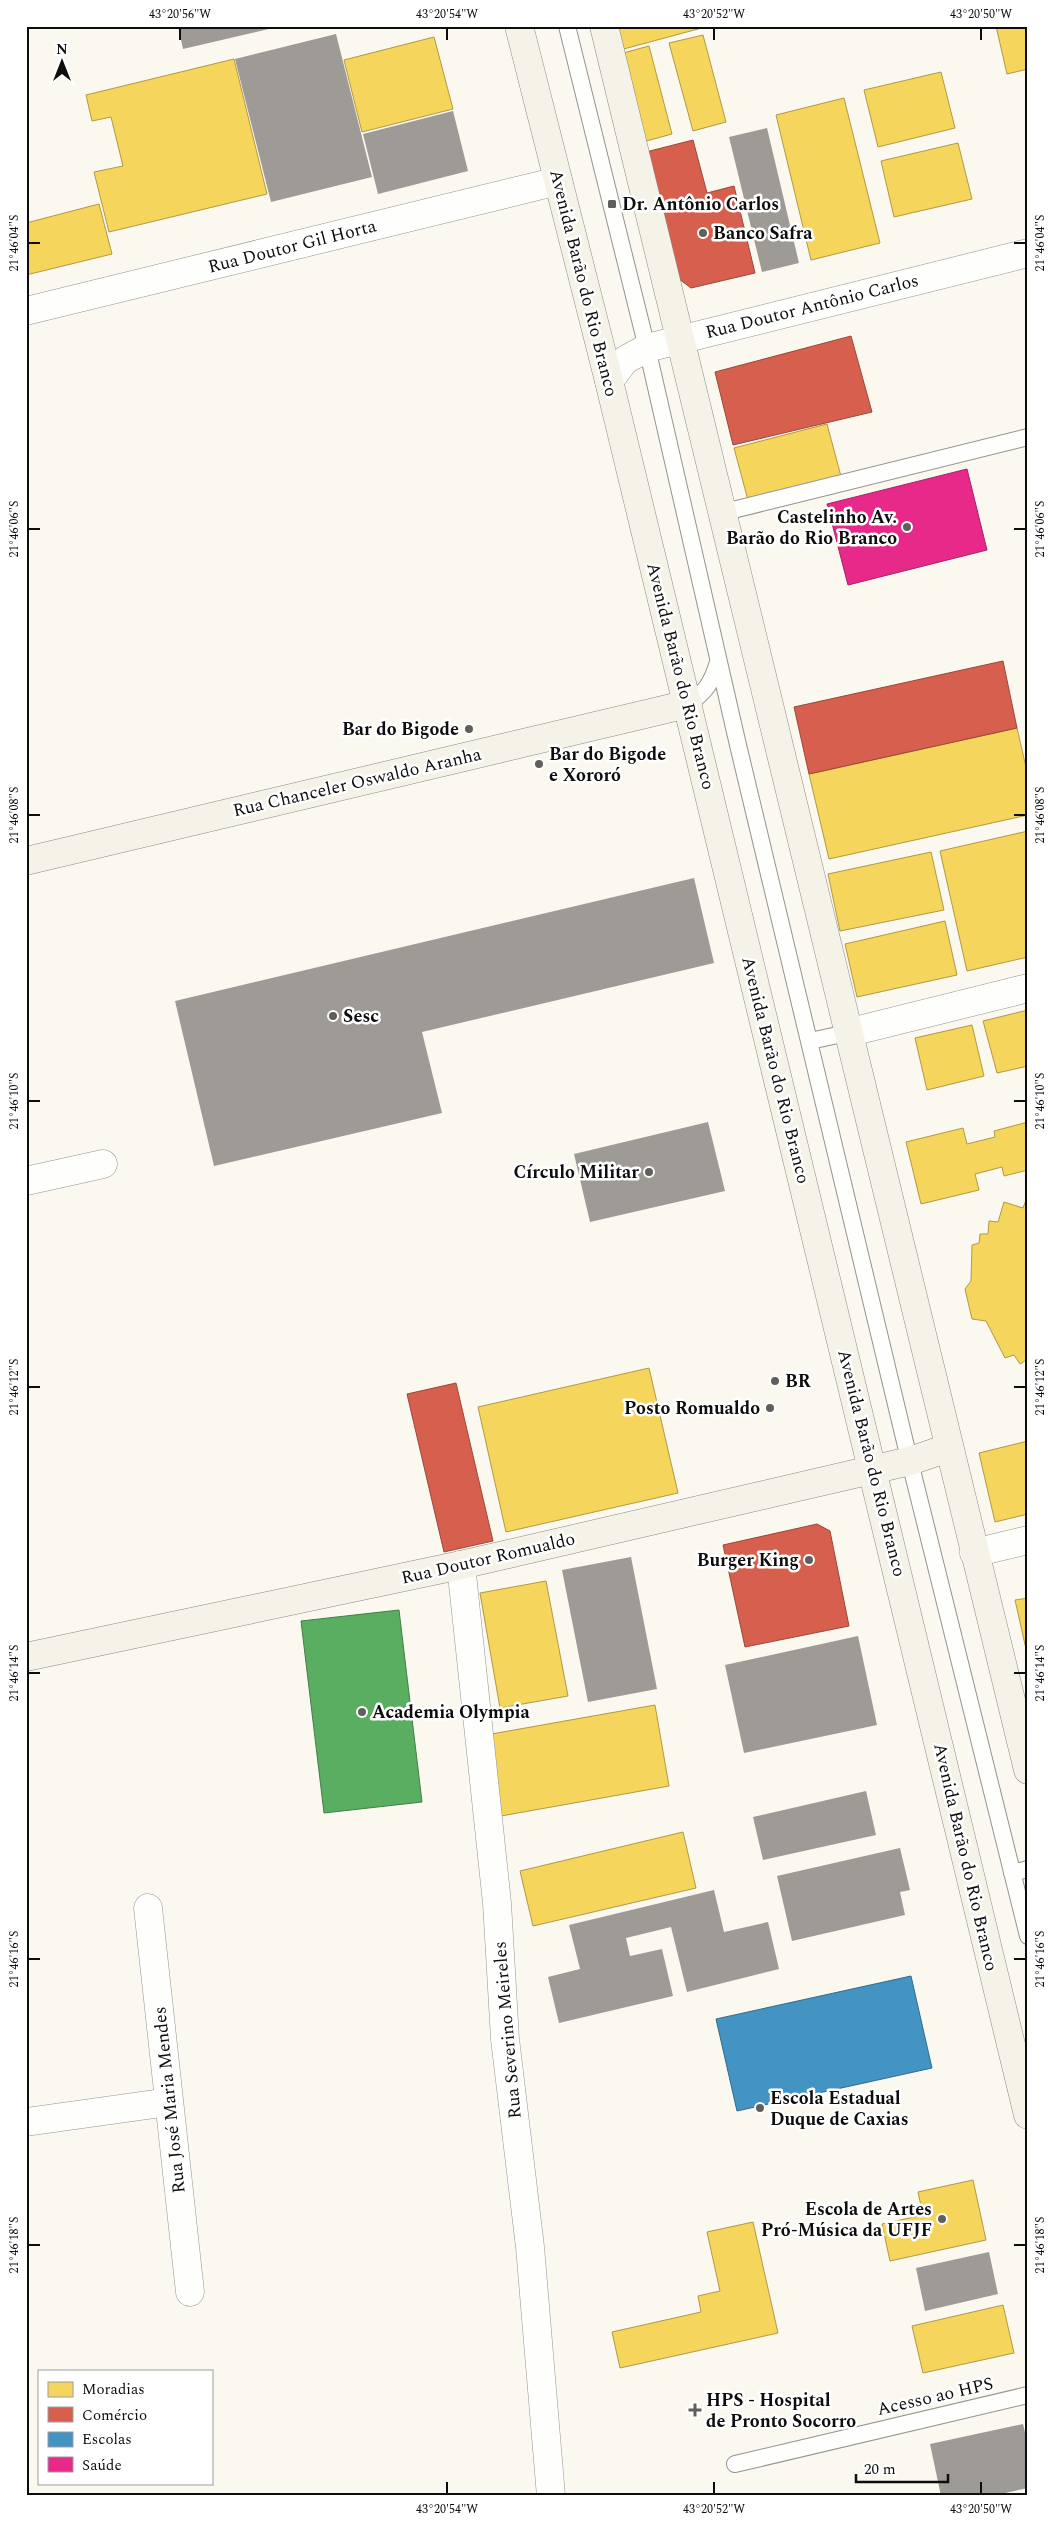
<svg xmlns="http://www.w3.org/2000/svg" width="1054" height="2522" font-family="Spectral,serif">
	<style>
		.homes { fill: #f6d55c; stroke: #b09944 }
		.shops { fill: #d6604d; stroke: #9a473a }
		.schools { fill: #4393c3; stroke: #336b8c }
		.health { fill: #e7298a; stroke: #a62164 }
		.public { fill: #5aae61; stroke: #437e48 }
		.building { fill: #9e9a96 }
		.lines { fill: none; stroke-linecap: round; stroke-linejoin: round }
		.service-casing { stroke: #94938f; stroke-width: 18 }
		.minor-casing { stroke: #94938f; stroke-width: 29 }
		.tertiary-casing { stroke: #94938f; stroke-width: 29 }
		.secondary-casing { stroke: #8b8986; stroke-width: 29 }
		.service { stroke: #fefefd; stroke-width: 16 }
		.minor { stroke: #fefefd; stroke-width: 28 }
		.tertiary { stroke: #fefefd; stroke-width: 28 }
		.secondary { stroke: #f5f3e8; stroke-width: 28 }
		.ticks { fill: none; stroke: #0d0d0d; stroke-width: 2 }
		.poi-dot { fill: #605f5c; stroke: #fff; stroke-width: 2 }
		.labels { text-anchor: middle; stroke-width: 5; stroke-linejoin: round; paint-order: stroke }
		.poi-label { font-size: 18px; font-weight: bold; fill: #0d0d0d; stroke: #fff; text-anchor: start }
		.street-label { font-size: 18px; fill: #0d0d0d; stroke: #fff }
		.neatline { fill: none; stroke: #0d0d0d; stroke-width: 2 }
		.ticks-label { font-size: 12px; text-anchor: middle; fill: #0d0d0d }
	</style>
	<rect width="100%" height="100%" fill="#fbf8f0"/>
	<path class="homes" d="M613,26H709L620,50Z
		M996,26H1028V69L1007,74Z
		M703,35L726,122L693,131L669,43Z
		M434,37L453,109L362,132L344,60Z
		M649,46L672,134L639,143L616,55Z
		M234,59L267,194L109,232L94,172L123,166L111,117L92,121L86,95Z
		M941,72L955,128L878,147L864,90Z
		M844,98L880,243L811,260L776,115Z
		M958,143L972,199L894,217L881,161Z
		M99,204L112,254L26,275V223Z
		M827,424L842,480L749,504L734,448Z
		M1017,728L1028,776V815L829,859L809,774Z
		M1028,831V957L967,971L940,851Z
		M931,852L944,910L840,931L828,874Z
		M945,921L957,975L857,997L845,944Z
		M1028,1010V1066L997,1073L983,1021Z
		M972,1025L984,1076L927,1090L915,1038Z
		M1028,1122V1170L1004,1176L1002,1167L975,1174L979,1190L921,1204L906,1142L963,1128L967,1144L995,1137L994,1131Z
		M1026,1200L1028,1201V1359L1020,1364L1014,1355L1005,1358L986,1321L972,1319L965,1289L971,1281L972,1245L979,1243L980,1234H988L989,1221L998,1222L1004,1202L1023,1208Z
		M649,1368L678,1493L506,1532L478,1407Z
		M1028,1441V1514L995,1522L979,1453Z
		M546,1581L568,1696L500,1708L480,1593Z
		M1028,1598V1658L1015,1600Z
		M655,1705L669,1786L501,1816L486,1735Z
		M683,1832L696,1888L533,1926L520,1871Z
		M973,2180L986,2240L890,2261L882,2224L923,2215L918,2192Z
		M753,2222L778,2333L620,2368L612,2332L701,2312L698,2296L720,2291L707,2232Z
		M1003,2305L1014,2353L923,2373L912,2326Z"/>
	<path class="shops" d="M693,140L707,193L734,186L755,273L691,288L671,273L642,153Z
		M851,336L872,412L733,445L715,372Z
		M1003,661L1017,728L809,774L794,707Z
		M456,1383L493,1541L444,1552L407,1394Z
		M817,1524L830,1531L849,1626L745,1647L723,1545Z"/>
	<path class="schools" d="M911,1976L932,2068L737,2111L716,2019Z"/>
	<path class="health" d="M967,469L987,550L848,585L827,504Z"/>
	<path class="public" d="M399,1610L422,1802L324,1813L301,1621Z"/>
	<path class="building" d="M178,26H277V27L183,49Z
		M336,34L372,177L271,202L235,59Z
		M453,111L468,171L378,194L363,134Z
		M767,128L799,263L762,272L729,137Z
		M694,878L714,963L422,1032L442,1113L214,1166L175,1001Z
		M708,1122L725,1191L590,1222L574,1154Z
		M631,1557L657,1689L588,1702L562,1570Z
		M858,1636L877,1725L744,1753L725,1665Z
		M866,1791L876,1835L763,1860L753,1817Z
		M900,1848L910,1890L900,1892L905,1915L792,1941L777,1876Z
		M714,1890L724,1932L768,1922L779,1969L687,1992L671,1927L626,1938L630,1956L662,1949L673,1996L559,2023L548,1977L580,1969L569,1925Z
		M989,2252L998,2294L925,2311L916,2268Z
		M1023,2424L1028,2445V2488L991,2496H941L930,2444Z"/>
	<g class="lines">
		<defs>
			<path id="service" d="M567,26L647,348L738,745L905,1442L1028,1936
				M721,513L1028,437
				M688,704C706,692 712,682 718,662
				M810,1041L847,1033
				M1012,1873L1028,1869
				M735,2464L1028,2395"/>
			<path id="minor" d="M26,311L558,181
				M609,381L625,360L647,348L1028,253
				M26,1181L103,1164
				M974,1553L1028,1540
				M461,1565L497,1903L505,2039L530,2247L551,2496
				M148,1908L190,2292
				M26,2122L169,2102"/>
			<path id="tertiary" d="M847,1033L1028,988"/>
			<path id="secondary" d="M519,26L609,381L1028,2115
				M604,26L1028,1770
				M26,861L688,704
				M26,1657L461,1565L910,1461L948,1448"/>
		</defs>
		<use href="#service" class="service-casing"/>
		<use href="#minor" class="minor-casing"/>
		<use href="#tertiary" class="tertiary-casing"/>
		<use href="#secondary" class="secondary-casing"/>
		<use href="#service" class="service"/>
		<use href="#minor" class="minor"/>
		<use href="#tertiary" class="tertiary"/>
		<use href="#secondary" class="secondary"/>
	</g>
	<path class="ticks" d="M180,28V40M447,28V40M714,28V40M981,28V40M28,243H40M1014,243H1026M28,529H40M1014,529H1026M28,815H40M1014,815H1026M28,1101H40M1014,1101H1026M28,1387H40M1014,1387H1026M28,1673H40M1014,1673H1026M28,1959H40M1014,1959H1026M28,2245H40M1014,2245H1026M447,2482V2494M714,2482V2494M981,2482V2494"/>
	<g class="poi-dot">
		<rect x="607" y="199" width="10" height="10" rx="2.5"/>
		<circle cx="703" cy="233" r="5"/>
		<circle cx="907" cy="527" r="5"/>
		<circle cx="469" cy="729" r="5"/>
		<circle cx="539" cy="764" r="5"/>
		<circle cx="333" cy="1016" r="5"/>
		<circle cx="649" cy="1172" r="5"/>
		<circle cx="775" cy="1381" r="5"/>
		<circle cx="770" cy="1408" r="5"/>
		<circle cx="809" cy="1560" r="5"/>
		<circle cx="362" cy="1712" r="5"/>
		<circle cx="760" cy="2108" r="5"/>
		<circle cx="942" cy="2219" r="5"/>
		<path d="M692.5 2402.5h5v5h5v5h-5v5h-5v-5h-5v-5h5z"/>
	</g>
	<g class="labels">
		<g class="poi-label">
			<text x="622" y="210">Dr. Antônio Carlos</text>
			<text x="713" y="239">Banco Safra</text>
			<text x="897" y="523" text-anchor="end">Castelinho Av.<tspan x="897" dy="21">Barão do Rio Branco</tspan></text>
			<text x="459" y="735" text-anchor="end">Bar do Bigode</text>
			<text x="549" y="760">Bar do Bigode<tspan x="549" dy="21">e Xororó</tspan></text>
			<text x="343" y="1022">Sesc</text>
			<text x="639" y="1178" text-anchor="end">Círculo Militar</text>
			<text x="785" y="1387">BR</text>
			<text x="760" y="1414" text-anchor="end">Posto Romualdo</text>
			<text x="799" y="1566" text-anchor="end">Burger King</text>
			<text x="372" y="1718">Academia Olympia</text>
			<text x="770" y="2104">Escola Estadual<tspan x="770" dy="21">Duque de Caxias</tspan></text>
			<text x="932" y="2215" text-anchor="end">Escola de Artes<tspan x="932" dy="21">Pró-Música da UFJF</tspan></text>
			<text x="706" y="2406">HPS - Hospital<tspan x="706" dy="21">de Pronto Socorro</tspan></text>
		</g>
		<g class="street-label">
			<text transform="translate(292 246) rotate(-14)" y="6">Rua Doutor Gil Horta</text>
			<text transform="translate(584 283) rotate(76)" y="6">Avenida Barão do Rio Branco</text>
			<text transform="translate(812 306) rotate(-14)" y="6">Rua Doutor Antônio Carlos</text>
			<text transform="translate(681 676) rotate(76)" y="6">Avenida Barão do Rio Branco</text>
			<text transform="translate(357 782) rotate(-13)" y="6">Rua Chanceler Oswaldo Aranha</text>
			<text transform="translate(776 1070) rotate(76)" y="6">Avenida Barão do Rio Branco</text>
			<text transform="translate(872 1463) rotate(76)" y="6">Avenida Barão do Rio Branco</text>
			<text transform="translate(488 1558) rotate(-13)" y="6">Rua Doutor Romualdo</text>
			<text transform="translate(966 1857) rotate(77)" y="6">Avenida Barão do Rio Branco</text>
			<text transform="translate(507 2030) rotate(-95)" y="6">Rua Severino Meireles</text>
			<text transform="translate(169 2100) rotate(-96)" y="6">Rua José Maria Mendes</text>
			<text transform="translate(935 2396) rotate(-13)" y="6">Acesso ao HPS</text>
		</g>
	</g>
	<rect width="1054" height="2522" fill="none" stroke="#ffffff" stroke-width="55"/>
	<rect x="38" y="2370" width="175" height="115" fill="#ffffff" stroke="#9e9e9e"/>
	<rect x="48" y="2382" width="25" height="15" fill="#f6d55c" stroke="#9e9e9e"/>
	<text x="82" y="2394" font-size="15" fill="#0d0d0d">Moradias</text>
	<rect x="48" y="2407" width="25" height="15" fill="#d6604d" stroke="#9e9e9e"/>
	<text x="82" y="2420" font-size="15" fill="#0d0d0d">Comércio</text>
	<rect x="48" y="2432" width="25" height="15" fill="#4393c3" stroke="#9e9e9e"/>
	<text x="82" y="2444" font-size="15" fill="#0d0d0d">Escolas</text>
	<rect x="48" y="2457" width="25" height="15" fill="#e7298a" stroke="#9e9e9e"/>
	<text x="82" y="2470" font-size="15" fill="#0d0d0d">Saúde</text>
	<g transform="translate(62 62)" stroke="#ffffff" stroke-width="4" paint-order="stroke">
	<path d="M0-4L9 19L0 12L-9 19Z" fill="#0d0d0d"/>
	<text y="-8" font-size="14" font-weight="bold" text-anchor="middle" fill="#0d0d0d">N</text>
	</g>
	<path d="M856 2474v8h92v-8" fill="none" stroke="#0d0d0d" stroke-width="2.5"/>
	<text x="864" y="2474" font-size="15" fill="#0d0d0d" stroke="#ffffff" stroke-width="4" paint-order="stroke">20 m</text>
	<rect x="28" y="28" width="998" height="2466" class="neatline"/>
	<g class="ticks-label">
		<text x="180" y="18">43°20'56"W</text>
		<text x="447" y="18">43°20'54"W</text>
		<text x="714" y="18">43°20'52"W</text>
		<text x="981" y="18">43°20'50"W</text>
		<text transform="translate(14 243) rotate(-90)" y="4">21°46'04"S</text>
		<text transform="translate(1040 243) rotate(-90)" y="4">21°46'04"S</text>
		<text transform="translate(14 529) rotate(-90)" y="4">21°46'06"S</text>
		<text transform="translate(1040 529) rotate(-90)" y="4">21°46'06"S</text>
		<text transform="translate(14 815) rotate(-90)" y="4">21°46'08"S</text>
		<text transform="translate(1040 815) rotate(-90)" y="4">21°46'08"S</text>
		<text transform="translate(14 1101) rotate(-90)" y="4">21°46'10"S</text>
		<text transform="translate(1040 1101) rotate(-90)" y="4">21°46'10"S</text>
		<text transform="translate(14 1387) rotate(-90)" y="4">21°46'12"S</text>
		<text transform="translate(1040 1387) rotate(-90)" y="4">21°46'12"S</text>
		<text transform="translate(14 1673) rotate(-90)" y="4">21°46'14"S</text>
		<text transform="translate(1040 1673) rotate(-90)" y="4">21°46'14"S</text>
		<text transform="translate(14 1959) rotate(-90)" y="4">21°46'16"S</text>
		<text transform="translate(1040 1959) rotate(-90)" y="4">21°46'16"S</text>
		<text transform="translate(14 2245) rotate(-90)" y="4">21°46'18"S</text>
		<text transform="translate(1040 2245) rotate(-90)" y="4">21°46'18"S</text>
		<text x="447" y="2513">43°20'54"W</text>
		<text x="714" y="2513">43°20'52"W</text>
		<text x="981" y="2513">43°20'50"W</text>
	</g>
</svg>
